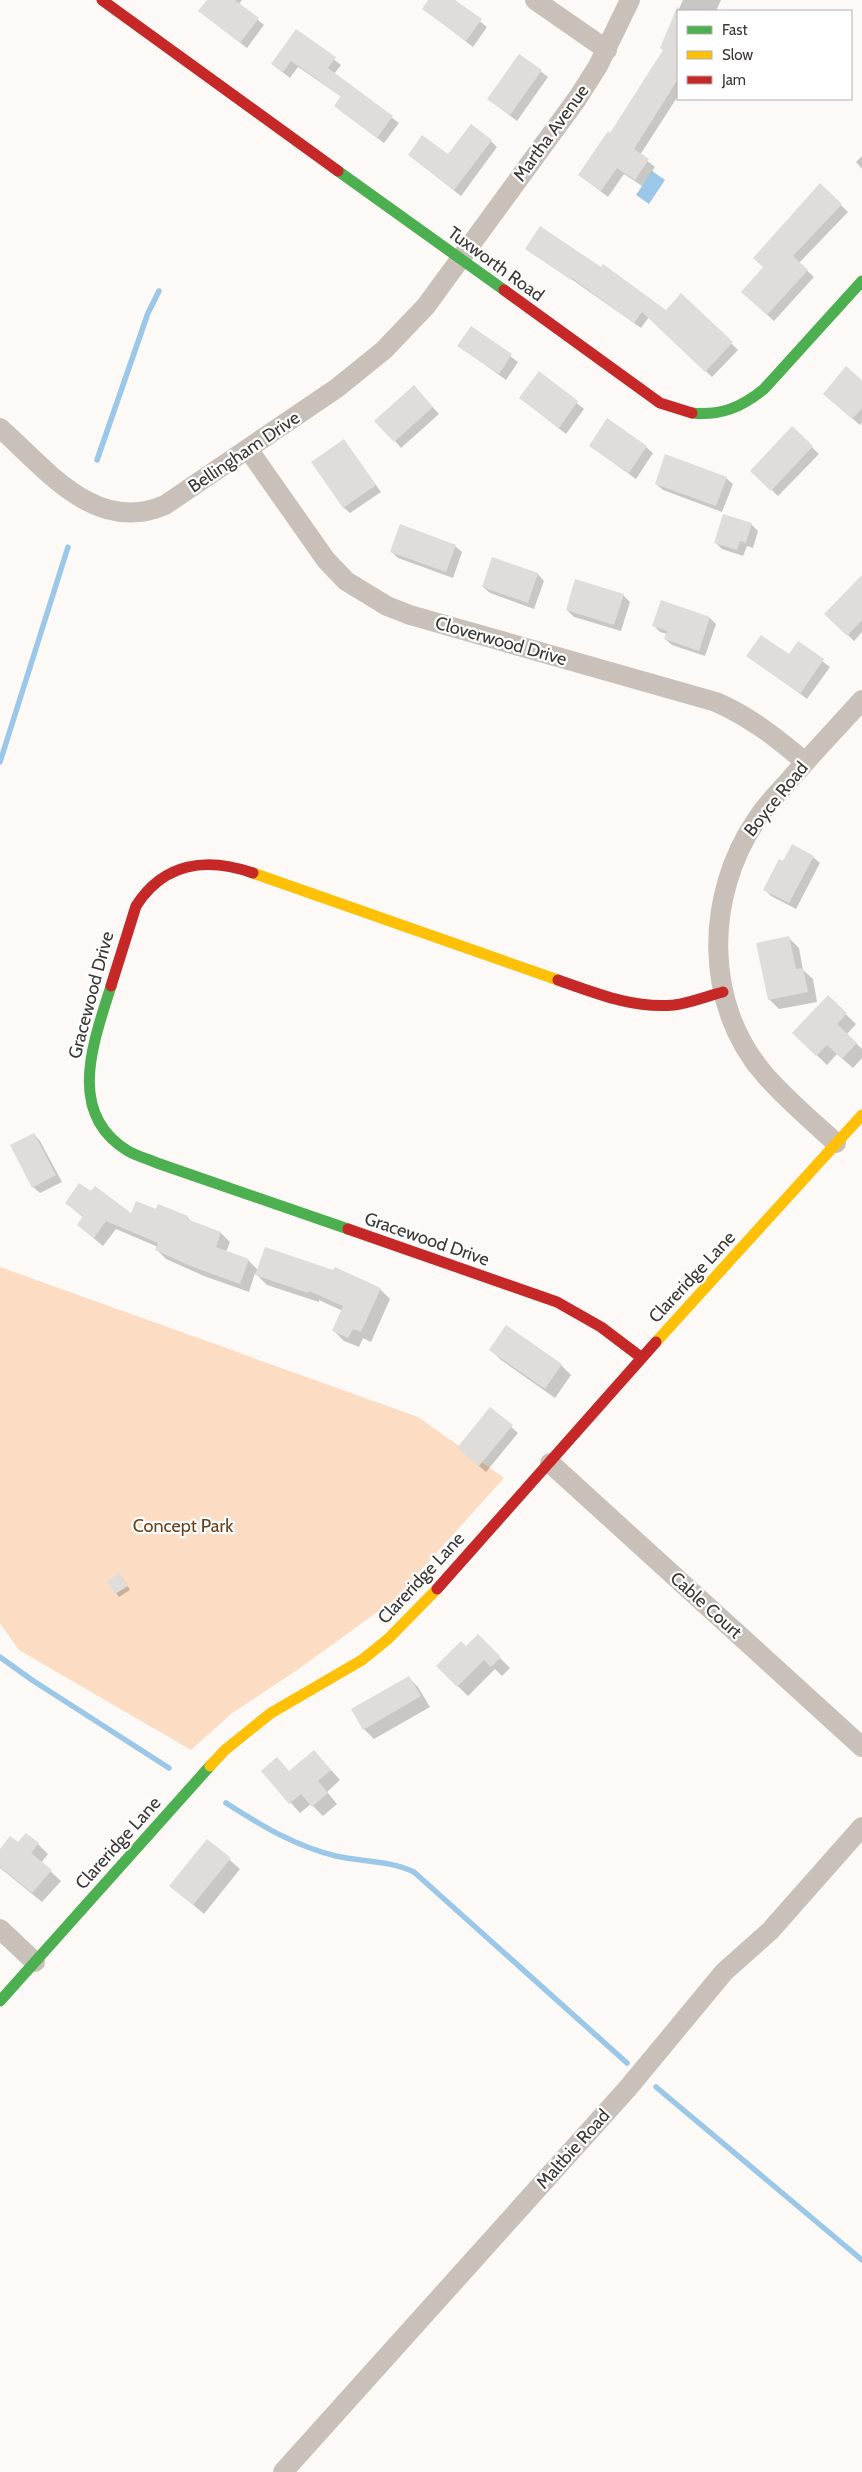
<svg xmlns="http://www.w3.org/2000/svg" width="862" height="2472" font-family="Cabin,sans-serif">
	<style>
		.green { fill: #fcdcc3 }
		.water { fill: #9bc8e9 }
		.shadow { fill: #0003 }
		.lines { fill: none; stroke-linecap: round; stroke-linejoin: round }
		.stream { stroke: #9bc8e9; stroke-width: 5.5 }
		.building { fill: #e0dcd9 }
		.street { stroke: #c9c0b9; stroke-width: 20 }
		.fast { stroke: #4caf50; stroke-width: 11 }
		.slow { stroke: #ffc107; stroke-width: 11 }
		.jam { stroke: #c62828; stroke-width: 11 }
		.labels { text-anchor: middle; stroke-width: 4.5; stroke-linejoin: round; paint-order: stroke }
		.street-label { font-size: 18px; fill: #3b3733; stroke: #fff }
		.park-label { font-size: 18px; fill: #69401c; stroke: #fff }
	</style>
	<rect width="100%" height="100%" fill="#fcf9f6"/>
	<path class="green" d="M0,1267L418,1417L504,1478L394,1600L297,1670L231,1714L191,1750L19,1650L0,1623Z"/>
	<path class="water" d="M652,171L665,180L649,204L636,195Z"/>
	<path class="shadow" d="M208,0H242L239,4L264,25L247,48L200,11Z
		M430,0H453L487,27L473,47L424,9Z
		M683,0H721L716,11H678V96L640,155L655,167L642,186L624,174L608,197L579,175L611,134L664,51L661,48Z
		M296,30L341,65L334,74L399,123L384,143L342,112V97L298,67L290,78L272,64Z
		M520,55L548,77L517,121L488,99Z
		M491,141L497,147L461,196L409,155L448,156Z
		M862,156V169L856,162Z
		M820,185L848,212L799,263L814,277L774,321L749,298L765,267Z
		M527,248L666,311L681,295L738,350L712,377L649,317L641,328Z
		M471,327L518,362L506,380L459,346Z
		M539,373L584,409L566,434L520,398Z
		M862,381V422L860,425L831,400Z
		M421,394L439,414L401,448L395,441Z
		M792,428L819,454L778,496L752,471Z
		M344,441L381,492L350,513L343,507Z
		M590,446L646,447L653,453L636,479Z
		M726,478L733,484L722,512L663,490L656,484Z
		M751,524L758,531L753,548L747,546L743,556L722,549L715,542Z
		M455,546L462,552L453,578L398,558L392,552Z
		M493,559L538,574L544,581L534,609L490,593L483,587Z
		M862,577V632L854,641L826,614Z
		M623,595L630,602L621,631L574,617L567,610Z
		M710,618L716,624L705,656L672,645L665,639L667,634L660,632L654,626Z
		M798,643L830,667L807,699L748,655L789,656Z
		M813,857L820,863L796,909L771,896L764,889L784,863Z
		M789,938L799,948L803,970L813,979L817,1002L779,1009L769,999Z
		M828,997L856,1024L847,1034L862,1049V1058L853,1068L837,1054L827,1065L804,1043Z
		M34,1134L40,1141L62,1182L40,1193L33,1187Z
		M66,1203L131,1215L157,1211L187,1217L192,1222L221,1233L230,1242L226,1252L248,1260L258,1270L380,1289L390,1299L371,1342L363,1338L359,1347L344,1341L334,1331L343,1311L319,1300V1302L267,1285L255,1273L249,1292L204,1276L166,1259L157,1250L158,1247L116,1229L103,1246L78,1225L84,1218Z
		M491,1350L561,1365L571,1375L555,1398L501,1360Z
		M491,1409L518,1433L486,1472L465,1454Z
		M122,1577L130,1590L119,1597L108,1581Z
		M478,1636L510,1668L502,1676L495,1669L468,1696L437,1666L466,1648Z
		M408,1677L418,1687L430,1707L374,1739L364,1729Z
		M314,1751L340,1780L327,1792L337,1804L323,1816L311,1804L300,1813L262,1771L290,1772Z
		M208,1841L240,1869L204,1914L171,1886Z
		M18,1844H38L48,1854L41,1863L61,1881L42,1902L0,1868V1851Z"/>
	<g class="lines">
		<path class="stream" d="M97,460L148,313L159,291
			M0,762L68,547
			M0,1657L32,1680L169,1768
			M226,1803C262,1826 295,1846 336,1856C362,1862 389,1860 414,1872L627,2063
			M656,2087L862,2260"/>
	</g>
	<path class="building" d="M207,0H235L259,18L240,43L198,11Z
		M428,0H455L482,19L466,41L422,9Z
		M678,5V79L634,149L649,159L635,180L617,168L601,191L578,175L608,131L610,133L663,50L660,48Z
		M296,29L336,57L328,68L393,116L377,138L334,106L341,96L291,61L283,72L271,64Z
		M519,54L542,70L510,115L487,99Z
		M471,124L492,140L454,190L408,155L422,135L448,154Z
		M820,183L842,204L793,256L808,270L767,315L741,292L763,267L753,258Z
		M540,226L601,267L603,264L666,310L681,293L733,342L705,372L642,312L634,323L572,278L571,280L525,249Z
		M471,326L512,354L499,374L457,346Z
		M846,366L862,380V408L852,419L823,394Z
		M539,371L578,401L559,428L519,398Z
		M414,385L433,407L394,442L374,421Z
		M607,418L647,446L629,473L589,446Z
		M792,426L813,446L771,491L750,471Z
		M344,439L376,485L343,508L311,462Z
		M665,454L727,477L716,506L655,484Z
		M723,514L752,523L746,543L740,541L737,550L714,543Z
		M400,524L456,545L446,572L390,552Z
		M492,557L538,573L528,603L482,587Z
		M862,575V620L847,636L824,614Z
		M575,579L624,594L614,625L566,610Z
		M661,600L710,617L699,651L664,639L667,631L652,626Z
		M761,635L789,654L798,641L824,659L800,694L746,656Z
		M792,844L814,856L789,903L763,890L779,859L783,861Z
		M789,936L796,969L803,968L808,992L768,1000L756,943Z
		M828,995L847,1013L837,1024L857,1043L842,1059L827,1045L816,1056L792,1033Z
		M34,1133L56,1175L32,1188L10,1145Z
		M79,1183L91,1191L95,1186L131,1213L136,1201L156,1209L158,1204L188,1216L187,1219L221,1232L216,1247L249,1259L240,1284L193,1267L155,1250L158,1243L106,1221L94,1238L77,1225L83,1216L65,1203Z
		M265,1247L333,1270L335,1267L381,1288L361,1332L353,1329L348,1338L332,1331L343,1306L309,1291L308,1293L255,1275Z
		M506,1325L562,1364L545,1389L489,1350Z
		M490,1407L513,1425L479,1466L457,1448Z
		M119,1573L128,1586L115,1594L107,1581Z
		M478,1634L501,1657L491,1667L484,1660L457,1687L436,1666L461,1641L466,1646Z
		M409,1676L421,1696L363,1730L351,1709Z
		M314,1750L331,1770L318,1781L328,1793L312,1807L301,1794L289,1804L261,1771L277,1757L289,1771Z
		M26,1833L39,1843L31,1853L52,1870L32,1893L0,1867V1849L10,1836L18,1842Z
		M207,1839L231,1858L193,1905L169,1886Z"/>
	<g class="lines">
		<path class="street" d="M535,0L607,50
			M0,428C46,469 96,535 165,505L337,388L384,350L426,306L577,99L598,66L630,0
			M248,449L326,560L346,581L387,606L410,615L716,702C750,717 777,738 805,762
			M836,1143C812,1121 787,1100 765,1075C703,1004 705,895 757,819C765,806 776,795 786,784C811,755 837,728 862,700
			M550,1463L862,1747
			M0,1929L35,1962
			M283,2472L628,2088L724,1972L770,1931L862,1827"/>
		<path class="fast" d="M338,171L504,290
			M692,413C721,416 742,407 764,389L862,281
			M111,986C94,1041 65,1113 128,1151C137,1156 148,1159 157,1163L348,1229
			M0,2001L210,1766"/>
		<path class="slow" d="M253,873L558,980
			M656,1342L862,1115
			M210,1766L225,1750L271,1713L362,1660L388,1639L437,1589"/>
		<path class="jam" d="M102,0L338,171
			M504,290L660,403L692,413
			M558,980C595,993 634,1009 674,1005C690,1003 707,996 723,992
			M111,986L136,906C164,862 207,857 253,873
			M348,1229L557,1302L601,1327L642,1358
			M437,1589L656,1342"/>
	</g>
	<g class="labels">
		<g class="street-label">
			<text transform="translate(551 133) rotate(-54)" y="6">Martha Avenue</text>
			<text transform="translate(496 264) rotate(36)" y="6">Tuxworth Road</text>
			<text transform="translate(244 452) rotate(-34)" y="6">Bellingham Drive</text>
			<text transform="translate(501 641) rotate(16)" y="6">Cloverwood Drive</text>
			<text transform="translate(776 799) rotate(-51)" y="6">Boyce Road</text>
			<text transform="translate(91 995) rotate(-75)" y="6">Gracewood Drive</text>
			<text transform="translate(427 1239) rotate(19)" y="6">Gracewood Drive</text>
			<text transform="translate(692 1277) rotate(-47)" y="6">Clareridge Lane</text>
			<text transform="translate(421 1578) rotate(-47)" y="6">Clareridge Lane</text>
			<text transform="translate(706 1605) rotate(42)" y="6">Cable Court</text>
			<text transform="translate(118 1843) rotate(-48)" y="6">Clareridge Lane</text>
			<text transform="translate(573 2149) rotate(-48)" y="6">Maltbie Road</text>
		</g>
		<g class="park-label">
			<text x="183" y="1532">Concept Park</text>
		</g>
	</g>
	<rect x="677" y="10" width="175" height="90" fill="#ffffff" stroke="#b1afad"/>
	<rect x="687" y="26" width="25" height="8" fill="#4caf50" stroke="#b1afad"/>
	<text x="722" y="35" font-size="15" fill="#3b3733">Fast</text>
	<rect x="687" y="51" width="25" height="8" fill="#ffc107" stroke="#b1afad"/>
	<text x="722" y="60" font-size="15" fill="#3b3733">Slow</text>
	<rect x="687" y="76" width="25" height="8" fill="#c62828" stroke="#b1afad"/>
	<text x="722" y="85" font-size="15" fill="#3b3733">Jam</text>
</svg>
